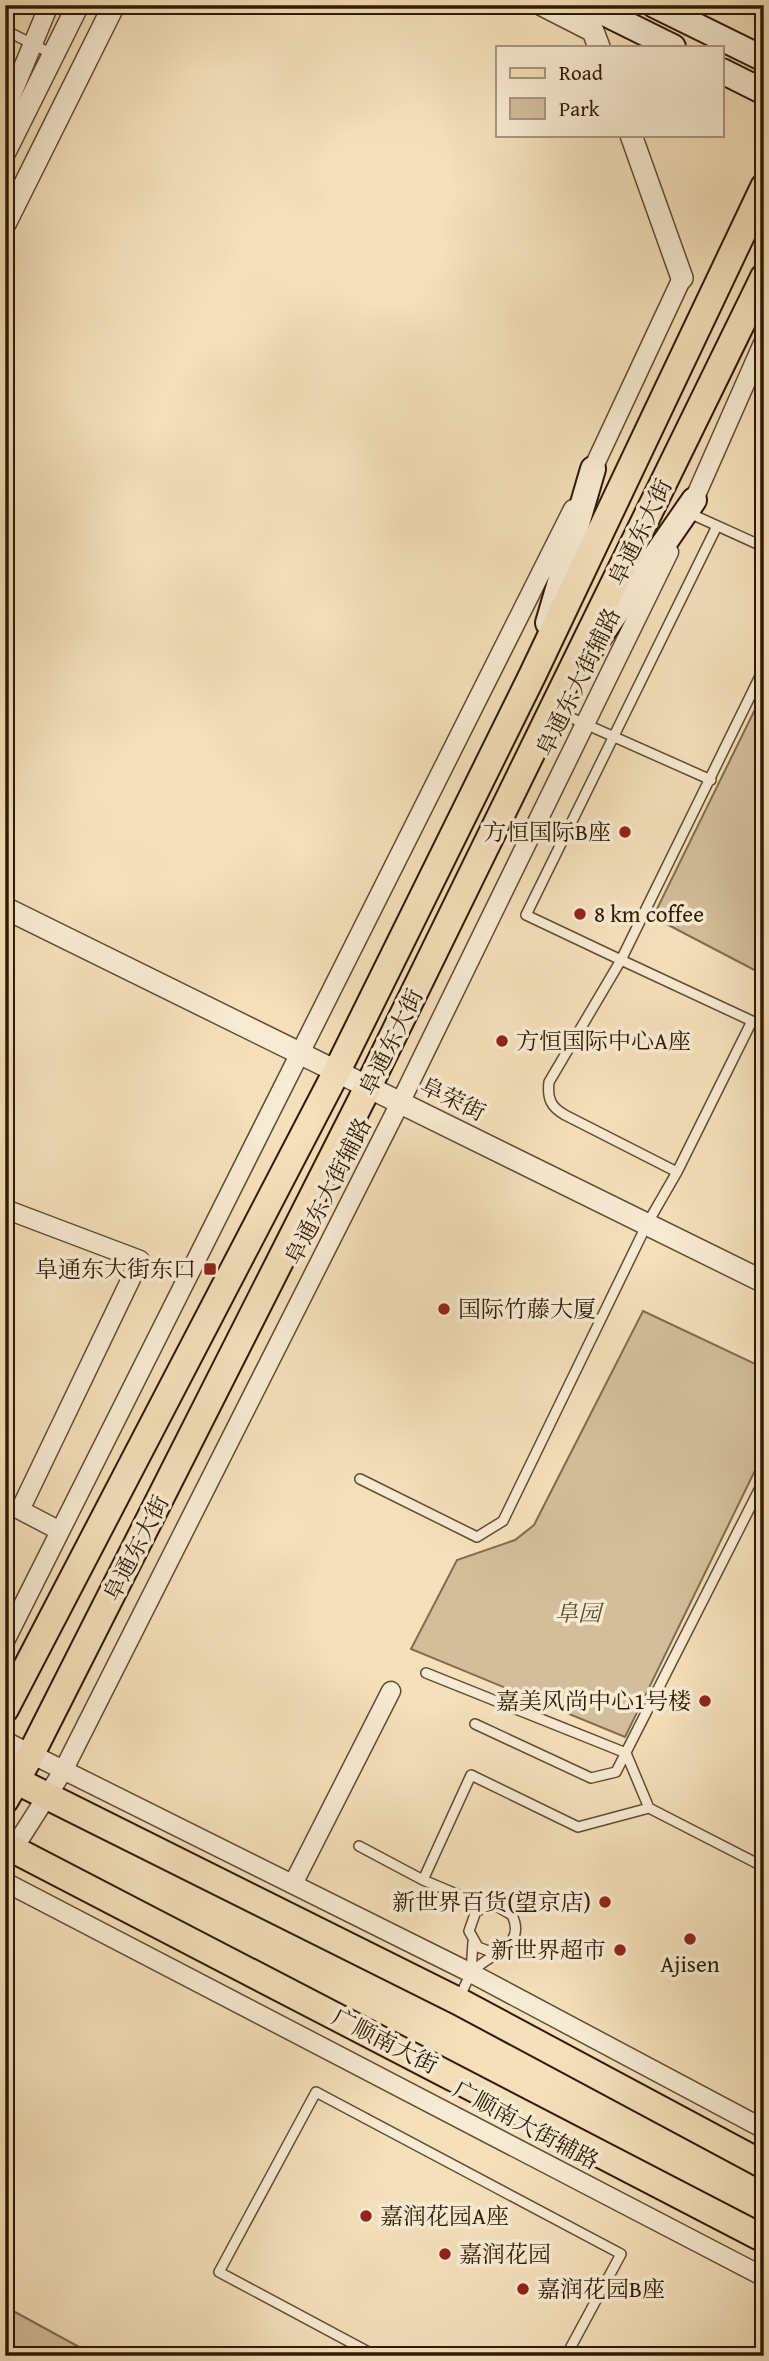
<svg xmlns="http://www.w3.org/2000/svg" width="769" height="2361" font-family="'Gentium Book Plus','Noto Serif SC',serif">
	<style>
		.green { fill: #d3be9b; stroke: #826c4e; stroke-width: 2 }
		.lines { fill: none; stroke-linecap: round; stroke-linejoin: round }
		.service-casing { stroke: #614c30; stroke-width: 12 }
		.minor-casing { stroke: #614c30; stroke-width: 21 }
		.tertiary-casing { stroke: #614c30; stroke-width: 24 }
		.secondary-casing { stroke: #301a01; stroke-width: 28 }
		.primary-casing { stroke: #301a01; stroke-width: 30 }
		.service { stroke: #f8ebd3; stroke-width: 9 }
		.minor { stroke: #f8ebd3; stroke-width: 18 }
		.tertiary { stroke: #f8ebd3; stroke-width: 21 }
		.secondary { stroke: #f8ebd3; stroke-width: 24 }
		.primary { stroke: #f4e0bb; stroke-width: 26 }
		.poi-dot { fill: #8f2418; stroke: #f8ebd3; stroke-width: 2.5 }
		.labels { text-anchor: middle; stroke-width: 7; stroke-linejoin: round; paint-order: stroke }
		.street-label { font-size: 23px; fill: #301a01; stroke: #f8ebd3 }
		.poi-label { font-size: 23px; fill: #301a01; stroke: #f8ebd3; text-anchor: start }
		.park-label { font-size: 23px; font-style: italic; fill: #614b2f; stroke: #f8ebd3 }
	</style>
	<rect width="100%" height="100%" fill="#f4e0bb"/>
	<filter id="stains"><feTurbulence type="fractalNoise" baseFrequency=".00286" numOctaves="4"/><feColorMatrix values="0 0 0 0 .2 0 0 0 0 .09 0 0 0 0 .02 0 0 0 .5 -.17"/></filter>
	<radialGradient id="worn" r=".72"><stop offset=".6" stop-color="#630" stop-opacity="0"/><stop offset="1" stop-color="#630" stop-opacity=".3"/></radialGradient>
	<path class="green" d="M764,691V975L653,917Z
		M643,1311L764,1368V1452L625,1737L411,1649L457,1560L515,1540L534,1525Z
		M15,2312L92,2354L91,2356H5V2331Z"/>
	<g class="lines">
		<defs>
			<path id="service" d="M5,30L52,54
				M689,513L764,547
				M717,526L526,915L621,960L764,668
				M556,711L711,780
				M360,1479L477,1537L503,1521L647,1224L677,1172L565,1115C551,1107 547,1099 549,1082L621,960L752,1021L677,1172
				M426,1673L626,1753L649,1808
				M475,1724L591,1778L616,1772L764,1480
				M359,1846L423,1880
				M485,1906L423,1880L471,1775L578,1827L649,1808L764,1867
				M471,1973L473,1942
				M459,2000C463,1990 467,1978 474,1970C491,1953 527,1946 512,1915L495,1905L476,1911L469,1931L478,1947L494,1953
				M376,2356L219,2272L316,2092L621,2254L566,2356"/>
			<path id="minor" d="M5,111L49,5
				M589,477L682,278
				M689,511L764,341
				M5,1209L140,1260L20,1510L60,1531
				M5,1641L573,509
				M5,1741L471,1973L764,2129
				M5,1862L63,1771L400,1103L669,552
				M5,1882L764,2277
				M293,1884L391,1691"/>
			<path id="tertiary" d="M542,5L593,31L599,47
				M631,135L682,278
				M5,152L78,5
				M5,224L114,5
				M5,908L764,1282"/>
			<path id="secondary" d="M588,5L673,47
				M654,5L764,59
				M722,71L764,92
				M548,623L593,469
				M591,649L694,500"/>
			<path id="primary" d="M5,1709L337,1071L533,674L764,187
				M5,1775L458,2001L764,2165
				M5,1800L31,1754L368,1087L764,277
				M5,1845L764,2239"/>
		</defs>
		<use href="#service" class="service-casing"/>
		<use href="#minor" class="minor-casing"/>
		<use href="#tertiary" class="tertiary-casing"/>
		<use href="#secondary" class="secondary-casing"/>
		<use href="#primary" class="primary-casing"/>
		<use href="#service" class="service"/>
		<use href="#minor" class="minor"/>
		<use href="#tertiary" class="tertiary"/>
		<use href="#secondary" class="secondary"/>
		<use href="#primary" class="primary"/>
	</g>
	<g class="poi-dot">
		<circle cx="625" cy="832" r="7"/>
		<circle cx="580" cy="914" r="7"/>
		<circle cx="502" cy="1041" r="7"/>
		<rect x="203" y="1262" width="14" height="14" rx="3.5"/>
		<circle cx="444" cy="1309" r="7"/>
		<circle cx="705" cy="1701" r="7"/>
		<circle cx="605" cy="1902" r="7"/>
		<circle cx="690" cy="1939" r="7"/>
		<circle cx="620" cy="1950" r="7"/>
		<circle cx="366" cy="2216" r="7"/>
		<circle cx="445" cy="2254" r="7"/>
		<circle cx="523" cy="2289" r="7"/>
	</g>
	<g class="labels">
		<g class="street-label">
			<text transform="translate(640 532) rotate(-64)" y="8">阜通东大街</text>
			<text transform="translate(578 682) rotate(-64)" y="8">阜通东大街辅路</text>
			<text transform="translate(391 1042) rotate(-64)" y="8">阜通东大街</text>
			<text transform="translate(453 1099) rotate(26)" y="8">阜荣街</text>
			<text transform="translate(328 1191) rotate(-63)" y="8">阜通东大街辅路</text>
			<text transform="translate(136 1548) rotate(-63)" y="8">阜通东大街</text>
			<text transform="translate(385 2041) rotate(27)" y="8">广顺南大街</text>
			<text transform="translate(526 2125) rotate(28)" y="8">广顺南大街辅路</text>
		</g>
		<g class="poi-label">
			<text x="611" y="840" text-anchor="end">方恒国际B座</text>
			<text x="594" y="922">8 km coffee</text>
			<text x="516" y="1049">方恒国际中心A座</text>
			<text x="196" y="1277" text-anchor="end">阜通东大街东口</text>
			<text x="458" y="1317">国际竹藤大厦</text>
			<text x="691" y="1709" text-anchor="end">嘉美风尚中心1号楼</text>
			<text x="591" y="1910" text-anchor="end">新世界百货(望京店)</text>
			<text x="606" y="1958" text-anchor="end">新世界超市</text>
			<text x="690" y="1972" text-anchor="middle">Ajisen</text>
			<text x="380" y="2224">嘉润花园A座</text>
			<text x="459" y="2262">嘉润花园</text>
			<text x="537" y="2297">嘉润花园B座</text>
		</g>
		<g class="park-label">
			<text x="578" y="1621">阜园</text>
		</g>
	</g>
	<rect width="769" height="2361" fill="none" stroke="#f4e0bb" stroke-width="28"/>
	<rect x="7" y="7" width="755" height="2347" fill="none" stroke="#301a01" stroke-width="3.5"/>
	<rect x="14" y="14" width="741" height="2333" fill="none" stroke="#301a01" stroke-width="2"/>
	<rect x="496" y="46" width="228" height="91" fill="#f8ebd3" stroke="#a8977f" stroke-width="2"/>
	<rect x="510" y="68" width="35" height="10" fill="#f4e0bb" stroke="#a8977f" stroke-width="2"/>
	<text x="559" y="80" font-size="21" fill="#301a01">Road</text>
	<rect x="510" y="98" width="35" height="21" fill="#d3be9b" stroke="#a8977f" stroke-width="2"/>
	<text x="559" y="116" font-size="21" fill="#301a01">Park</text>
	<rect width="100%" height="100%" filter="url(#stains)"/>
	<rect width="100%" height="100%" fill="url(#worn)"/>
</svg>
